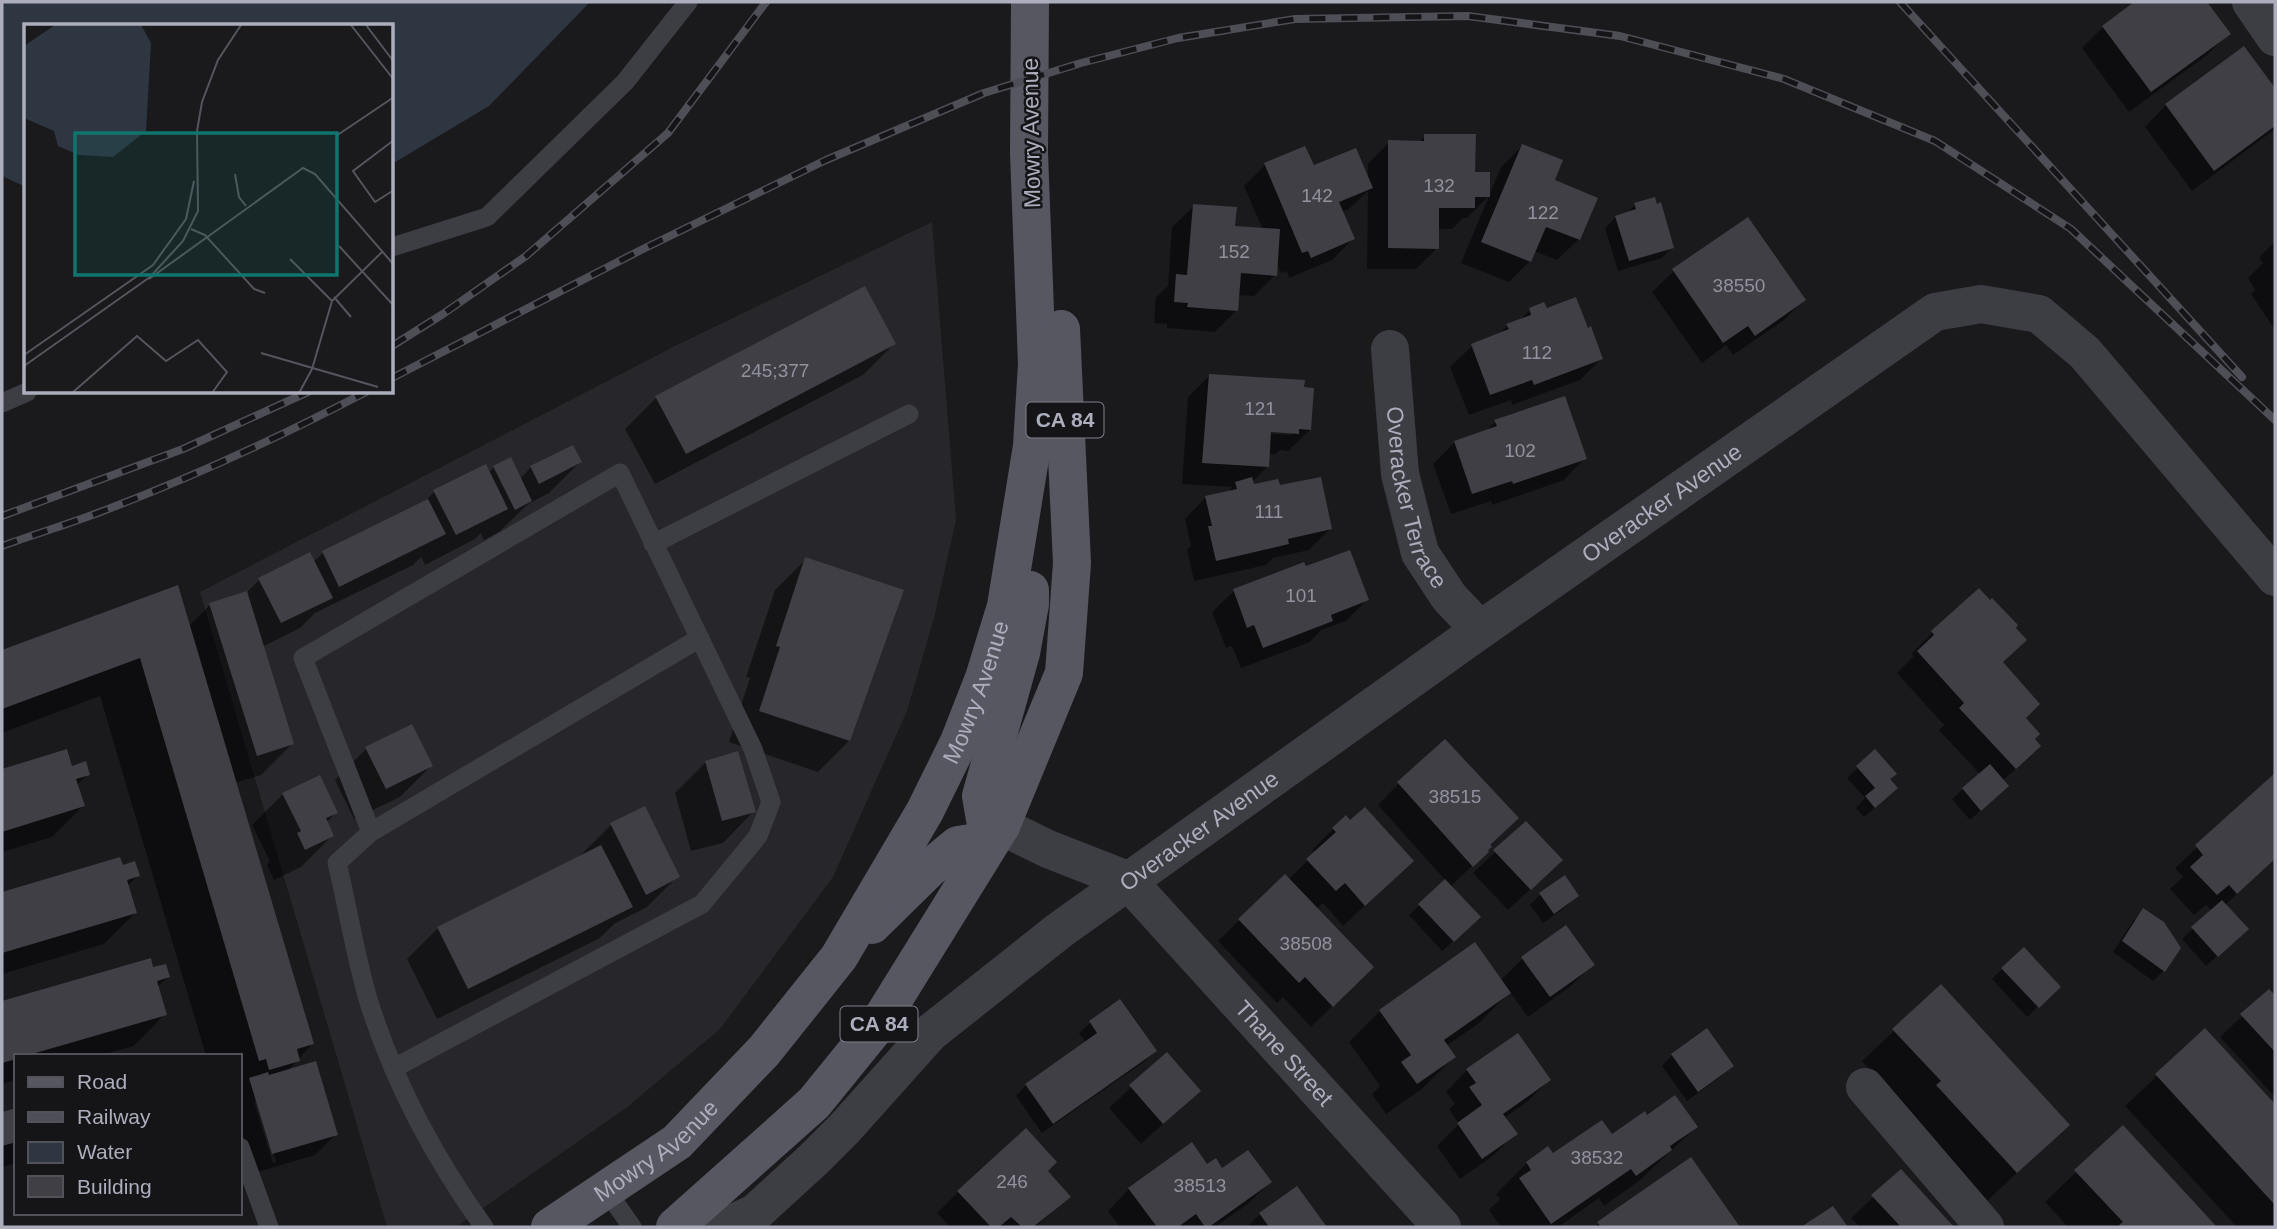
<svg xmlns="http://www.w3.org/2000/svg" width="2277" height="1229" font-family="Arial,sans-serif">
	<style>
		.built { fill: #27262a }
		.water { fill: #2e3642 }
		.shadow { fill: #0007; fill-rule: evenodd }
		.building { fill: #403f45 }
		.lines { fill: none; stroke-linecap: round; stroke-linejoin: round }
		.service { stroke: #3d3d44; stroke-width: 19 }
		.minor { stroke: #3d3d44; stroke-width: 38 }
		.primary { stroke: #565761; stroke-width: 38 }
		.rail-casing { stroke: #4e4e57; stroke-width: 8 }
		.rail { stroke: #151518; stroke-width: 5; stroke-dasharray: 16; stroke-linecap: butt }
		.labels { text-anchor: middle; stroke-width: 5; stroke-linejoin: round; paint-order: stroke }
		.number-label { font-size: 19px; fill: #91929f }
		.shield { fill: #151518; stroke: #7f808c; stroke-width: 2 }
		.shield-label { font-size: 21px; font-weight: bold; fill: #acaebd }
		.street-label { font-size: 23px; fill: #acaebd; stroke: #151518 }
		.inset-road { fill: none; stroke: #54555d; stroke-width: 2 }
		.view { fill: #0f766e; fill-opacity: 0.15; stroke: #0f766e; stroke-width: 3.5 }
		.inset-edge { fill: none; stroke: #acaebd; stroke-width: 3.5 }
	</style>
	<rect width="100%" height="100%" fill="#1a1a1d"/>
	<path class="built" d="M932,222L956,520L934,618L907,711L833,877L720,1029L626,1108L456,1227H387L200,592L675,346Z"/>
	<path class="water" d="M2,2H590L489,106L392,164V26H26V187L2,176Z"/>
	<path class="shadow" d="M2137,2H2204L2228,34L2207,55L2129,112L2082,48L2103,27Z
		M2244,49L2275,91V129L2192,191L2145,127L2166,105Z
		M1425,136L1473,174L1488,197L1467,218H1463L1452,229H1437V248L1416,269H1367L1368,191L1349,209L1341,212L1353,239L1332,260L1289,278L1287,271L1281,273L1276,262L1275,275L1254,296L1238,295L1236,311L1215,332L1167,328V324L1154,323L1156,297L1168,286L1172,227L1194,206L1233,227L1263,230L1244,186L1265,165L1313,168L1368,181V164L1389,142L1418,143Z
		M1522,146L1553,181L1579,239L1557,260L1534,251L1530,261L1509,282L1461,263L1501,167Z
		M1635,205L1672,247L1662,258L1618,271L1605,228L1616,217L1625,215Z
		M2275,241V330L2251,294L2255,290L2248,278L2263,263L2259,258Z
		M1674,271L1804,300L1783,321L1733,355L1726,345L1702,363L1652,292Z
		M1530,310L1546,311L1601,359L1580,380L1512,405L1511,400L1469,415L1450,367L1472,346L1498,335L1507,326L1518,322Z
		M894,344L863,375L655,484L625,429L656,398Z
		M1209,376L1310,430L1288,451L1280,450L1276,454H1268L1267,467L1252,482L1253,486L1279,487L1330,529L1309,550L1273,558L1266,565L1194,581L1187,549L1191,546L1185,519L1206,497L1227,493L1232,487L1182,484L1188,397ZM1262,429L1292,432V435L1262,433Z
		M1495,422L1585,458L1564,480L1492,505L1491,501L1451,514L1433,464L1455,442L1485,432Z
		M580,462L549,493L528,504L499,532L484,540L481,533L475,539L425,565L421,557L413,565L315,613L300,628L262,647L292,744L261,775L234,783L312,1044L288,1071L336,1134L315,1155L251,1174L240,1138V1056H206L100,696L2,733V652L176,587L188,627L210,605L246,593L259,580L313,562L323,553L423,503L434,492L488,473L494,467L520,479L531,467ZM254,1101H258L276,1162L273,1163Z
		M806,559L849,741L818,772L729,742L750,678L746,677L775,590Z
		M1303,564L1305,569L1367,600L1346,621L1321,630L1310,642L1241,668L1232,646L1226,648L1212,612L1234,591Z
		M1933,632L2001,663L2023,718L2018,767L2002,781L1996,797L1970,820L1952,799L1980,774L1939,730L1944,725L1897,673L1914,656L1911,654Z
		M366,749L431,766L400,797L354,819L335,780Z
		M66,752L71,768L88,774L76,786L83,806L52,837L2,852V771Z
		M1875,752L1888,780L1885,799L1864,817L1856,808L1865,798L1847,778Z
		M706,762L754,811L723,843L691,851L675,793Z
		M2275,775V859L2225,905L2236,939L2206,966L2182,939L2212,911L2206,905L2194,915L2170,889L2183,877L2175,868Z
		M1399,783L1489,846L1487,852L1450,887L1468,928L1442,951L1409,915L1446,881L1378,805Z
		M283,794L336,812L326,823L332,836L301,867L274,880L267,865L270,861L252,825Z
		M1526,823L1539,881L1508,910L1473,873Z
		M611,825L678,876L647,907L614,924L600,938L437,1019L407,959L438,928L580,856Z
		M1333,829L1412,861L1343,926L1323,903L1316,909L1372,967L1311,1027L1283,997L1277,1003L1218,941L1285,876L1288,880L1315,853L1312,850Z
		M119,859L122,867L138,876L127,886L135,913L104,944L2,974V893Z
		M1540,895L1577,896L1567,906L1543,923L1530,905Z
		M2144,910L2164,970L2153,981L2113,952L2133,921Z
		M1474,944L1500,981L1522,959L1592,965L1571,986L1528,1017L1510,992L1478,1024L1446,1046L1454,1057L1423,1088L1386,1114L1372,1094L1380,1086L1349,1042L1380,1011Z
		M150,960L152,969L168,977L157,987L165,1014L134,1046L98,1056H16V1080L2,1084V1002Z
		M2002,969L2058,987L2027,1017L1992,979Z
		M1941,987L2068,1125L1985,1203L1911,1113L1862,1061Z
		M2269,991L2275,998V1097L2220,1037Z
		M1120,1002L1155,1051L1145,1061L1042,1133L1016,1096L1026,1085L1086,1042L1079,1033L1090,1023Z
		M2205,1031L2275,1107V1227H2237L2125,1106Z
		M1167,1054L1199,1091L1141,1144L1109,1108Z
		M1672,1055L1731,1066L1721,1076L1687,1101L1662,1066Z
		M1467,1070L1549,1080L1528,1101L1504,1118L1515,1134L1494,1155L1460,1179L1437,1146L1459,1124L1449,1109L1455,1104L1446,1092Z
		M16,1110V1163L2,1167V1114Z
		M1646,1117L1696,1127L1639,1181L1604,1206L1599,1198L1558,1227H1501L1489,1210L1500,1199L1496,1194L1527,1163L1612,1136Z
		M2122,1128L2214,1227H2068L2045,1202Z
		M1690,1159L1738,1227H1594L1598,1224Z
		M1207,1166L1270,1182L1249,1203L1215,1227H1120L1108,1211L1129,1189Z
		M1046,1171L1069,1197L1035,1227H950L937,1213L958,1192Z
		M1901,1171L1952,1227H1860L1851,1218Z
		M1297,1188L1325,1227H1247L1260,1214Z"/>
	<path class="building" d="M2134,2H2207L2231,34L2151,92L2102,26Z
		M2244,46L2275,88V126L2214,171L2165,104Z
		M1424,134H1476L1475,172H1490V197H1475V208H1439V249L1388,248V140L1424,141Z
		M1522,144L1563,160L1555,180L1598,198L1580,240L1546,227L1531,262L1481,242Z
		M1305,146L1314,165L1356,148L1373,188L1339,202L1355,239L1311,258L1308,251L1302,253L1264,163Z
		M1655,197L1657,204L1661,202L1674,248L1629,261L1615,216L1636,209L1634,203Z
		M1193,204L1237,207L1235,226L1280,229L1277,276L1241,273L1238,311L1187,307L1188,303L1174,302L1176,274L1187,275Z
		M1748,217L1806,300L1755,336L1748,326L1723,343L1672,269Z
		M865,286L896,344L686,454L655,396Z
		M1576,297L1588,328L1591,326L1603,359L1534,385L1532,380L1490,395L1471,344L1509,329L1506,324L1531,315L1529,308L1544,302L1547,308Z
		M1209,374L1305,380L1304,387L1314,388L1311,430L1299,429V434L1271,432L1269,467L1202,463Z
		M1565,396L1587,459L1513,484L1512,481L1472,494L1454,441L1497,426L1494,420Z
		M573,445L582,462L539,484L530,466Z
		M511,457L532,501L515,510L493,466Z
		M486,464L508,509L456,535L433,490Z
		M1252,477L1254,484L1278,479L1280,485L1321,477L1332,529L1288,539L1289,544L1216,561L1208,526H1212L1205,496L1237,489L1235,482Z
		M428,499L446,534L339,587L322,551Z
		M1350,550L1369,600L1331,615L1333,621L1263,648L1254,625L1247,628L1233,589L1304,562L1306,566Z
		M310,552L333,598L281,623L258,578Z
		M805,557L904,590L850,741L759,711L780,647L776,646Z
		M178,585L314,1044L297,1049L300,1061L269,1070L266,1059L259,1061L140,658L2,709V650Z
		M1979,588L1990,600L1992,598L2018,625L2016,628L2027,640L2003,662L2040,704L2026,718L2040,734L2035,739L2041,746L2016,769L1959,708L1964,703L1917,651L1934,635L1931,631Z
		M247,591L294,744L257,756L209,603Z
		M412,724L433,766L386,789L365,747Z
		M1445,739L1519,818L1490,845L1492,847L1488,850L1489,852L1473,867L1397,782Z
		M67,749L72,766L86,761L90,775L76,779L85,806L2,832V769Z
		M1875,749L1897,774L1890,779L1898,788L1875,808L1865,796L1875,788L1856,766Z
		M738,751L756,812L722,821L705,761Z
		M1990,764L2009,786L1981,811L1962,788Z
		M2275,773V859L2237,894L2229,885L2217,895L2190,867L2203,855L2195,845Z
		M320,775L338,813L326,818L334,836L305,850L297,833L301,831L282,793Z
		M645,806L680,877L646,895L610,823Z
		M1365,807L1414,861L1365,906L1345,883L1336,891L1306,859L1336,832L1332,828L1346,815L1350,820Z
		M1526,821L1563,860L1531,890L1493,850Z
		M601,845L633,907L468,989L437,927Z
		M120,857L123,865L135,861L140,876L127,880L137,913L2,953V892Z
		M1285,874L1374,967L1333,1007L1305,977L1299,983L1238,919Z
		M1565,875L1579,896L1554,914L1539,893Z
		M1445,879L1481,917L1454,942L1418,904Z
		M2222,900L2249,929L2218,957L2191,927Z
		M2143,908L2164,922L2181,948L2165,972L2122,941Z
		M1566,925L1595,965L1550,997L1521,957Z
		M1475,942L1511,993L1444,1040L1456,1057L1417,1084L1401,1062L1411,1055L1379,1010Z
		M2024,947L2061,987L2039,1008L2001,968Z
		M151,958L153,967L166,964L170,977L157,981L167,1015L25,1056H16V1059L2,1063V1001Z
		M1941,984L2070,1125L2017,1173L1936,1085L1941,1081L1892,1029Z
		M2269,989L2275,995V1052L2240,1014Z
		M1120,999L1157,1051L1053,1124L1025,1084L1097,1033L1089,1021Z
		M1707,1028L1734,1066L1698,1092L1671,1054Z
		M2205,1028L2275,1104V1205L2155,1074Z
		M1518,1033L1551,1080L1503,1114L1518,1134L1482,1159L1457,1123L1482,1105L1469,1087L1476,1083L1466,1069Z
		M1167,1052L1201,1091L1163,1124L1129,1085Z
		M316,1061L338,1135L272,1154L249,1078L268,1072L269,1075Z
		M1675,1095L1698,1127L1670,1146L1672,1150L1636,1176L1631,1169L1551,1224L1519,1178L1531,1170L1526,1162L1548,1146L1553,1153L1602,1120L1612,1134L1645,1111L1647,1115Z
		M16,1108V1142L2,1146V1112Z
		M2123,1125L2217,1227H2121L2119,1225L2123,1222L2074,1170Z
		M1026,1128L1057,1162L1048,1171L1071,1197L1033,1227H1022L1011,1217L999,1227H991L957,1191Z
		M1192,1142L1207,1164L1216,1158L1222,1168L1248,1150L1272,1182L1209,1227H1205L1196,1214L1178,1227H1157L1128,1188Z
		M1691,1157L1740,1227H1601L1597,1222Z
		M1901,1169L1954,1227H1901L1871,1195Z
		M1297,1186L1327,1227H1269L1259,1213Z
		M1833,1206L1848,1227H1801Z"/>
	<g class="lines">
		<path class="service" d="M392,247L487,217L625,82L688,2
			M2,403L27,392
			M653,544L909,414
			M371,832L337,863C348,908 355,955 368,999C393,1080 435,1159 484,1227
			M394,1068L702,904L758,836L771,802L753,749L620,473L303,658L371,832L700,638
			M240,1147L269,1227
			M606,1190L632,1227"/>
		<g class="minor">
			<path d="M2251,2L2275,37"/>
			<path id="s1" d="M1390,349L1400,474L1420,553L1449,597L1480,630"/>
			<path id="s2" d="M1001,826L1048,849L1127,880L1442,1227"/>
			<path d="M1865,1087L1985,1227"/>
			<path id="s3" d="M725,1227L755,1213L813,1160L844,1129L930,1033L1060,930L1480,630L1935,312L1981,304L2039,314L2085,353L2275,577"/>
		</g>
		<g class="primary">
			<path d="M1001,826L985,819L981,796L1021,653L1030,604V590"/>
			<path d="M872,925L930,868L958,845L983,841L1001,826"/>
			<path id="s4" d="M550,1227L677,1142L764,1051L839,957L925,811L959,742L984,678L1006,606L1032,446L1037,364L1029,153L1030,2"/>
			<path d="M675,1227L814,1103L879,1023L1001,826L1064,673L1072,563L1061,329"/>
		</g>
		<defs>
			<path id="rail" d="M1900,2L2242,377
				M392,346L443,314L526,256L668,133L766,2
				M392,378L641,250L826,160L984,93L1081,63L1178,38L1295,19L1468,16L1620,36L1784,79L1935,141L2071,229L2275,420
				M2,516L183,449L308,392
				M2,546C35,534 69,524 103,511C193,477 280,437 366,392"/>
		</defs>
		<use href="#rail" class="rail-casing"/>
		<use href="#rail" class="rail"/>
	</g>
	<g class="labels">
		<g class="number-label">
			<text x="1439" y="192">132</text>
			<text x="1317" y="202">142</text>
			<text x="1543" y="219">122</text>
			<text x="1234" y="258">152</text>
			<text x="1739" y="292">38550</text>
			<text x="1537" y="359">112</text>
			<text x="775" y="377">245;377</text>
			<text x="1260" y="415">121</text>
			<text x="1520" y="457">102</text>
			<text x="1269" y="518">111</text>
			<text x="1301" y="602">101</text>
			<text x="1455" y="803">38515</text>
			<text x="1306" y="950">38508</text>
			<text x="1597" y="1164">38532</text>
			<text x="1012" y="1188">246</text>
			<text x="1200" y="1192">38513</text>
		</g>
		<g class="shield">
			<rect x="1026.5" y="402.5" width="77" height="35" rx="5"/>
			<rect x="840.5" y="1006.5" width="77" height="35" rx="5"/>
		</g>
		<g class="shield-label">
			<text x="1065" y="427">CA 84</text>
			<text x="879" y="1031">CA 84</text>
		</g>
		<g class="street-label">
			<text transform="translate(1031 133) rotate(-91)" y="8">Mowry Avenue</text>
			<text dy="8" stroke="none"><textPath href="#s1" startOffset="152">Overacker Terrace</textPath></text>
			<text dy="8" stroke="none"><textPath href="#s3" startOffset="1188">Overacker Avenue</textPath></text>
			<text dy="8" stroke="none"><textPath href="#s4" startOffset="698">Mowry Avenue</textPath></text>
			<text dy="8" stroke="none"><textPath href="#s3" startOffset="621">Overacker Avenue</textPath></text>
			<text dy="8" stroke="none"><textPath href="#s2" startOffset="371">Thane Street</textPath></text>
			<text dy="8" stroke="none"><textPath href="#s4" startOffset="131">Mowry Avenue</textPath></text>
		</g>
	</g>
	<g transform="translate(24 24)">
		<rect width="369" height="369" fill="#1a1a1d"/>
		<path d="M31,1H117L127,19L122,107L89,133L55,131L34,122L30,107L0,94V22Z" fill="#2e3642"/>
		<path class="inset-road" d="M327,1L370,56M342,1L370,38M312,112L370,73M370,116L329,147L351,178L370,166M211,150L215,173L222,182M167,205L181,211L230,265L241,269M315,222L370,282M266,235L308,277M125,255L279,144L291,150L370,241M310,273L327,293M237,329L354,363M0,331L129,241L162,195L170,157M0,342L126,253L159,217L174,187L173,107L178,78L194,36L217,1M48,369L113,312L142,337L174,316L203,348L188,369M275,369L288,345L308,277L358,228"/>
		<path class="view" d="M51,109H313V251H51Z"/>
		<rect width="369" height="369" class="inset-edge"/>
	</g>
	<rect width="2277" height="1229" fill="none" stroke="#acaebd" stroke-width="7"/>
	<rect x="14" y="1054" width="228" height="161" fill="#151518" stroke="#51525a" stroke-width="2"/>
	<rect x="28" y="1077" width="35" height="10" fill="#565761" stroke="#51525a" stroke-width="2"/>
	<text x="77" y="1089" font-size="21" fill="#acaebd">Road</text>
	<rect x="28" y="1112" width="35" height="10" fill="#4e4e57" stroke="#51525a" stroke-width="2"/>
	<text x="77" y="1124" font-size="21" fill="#acaebd">Railway</text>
	<rect x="28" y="1142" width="35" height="21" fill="#2e3642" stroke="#51525a" stroke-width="2"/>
	<text x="77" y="1159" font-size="21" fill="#acaebd">Water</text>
	<rect x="28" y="1176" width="35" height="21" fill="#403f45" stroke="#51525a" stroke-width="2"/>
	<text x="77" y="1194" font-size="21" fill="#acaebd">Building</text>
</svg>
